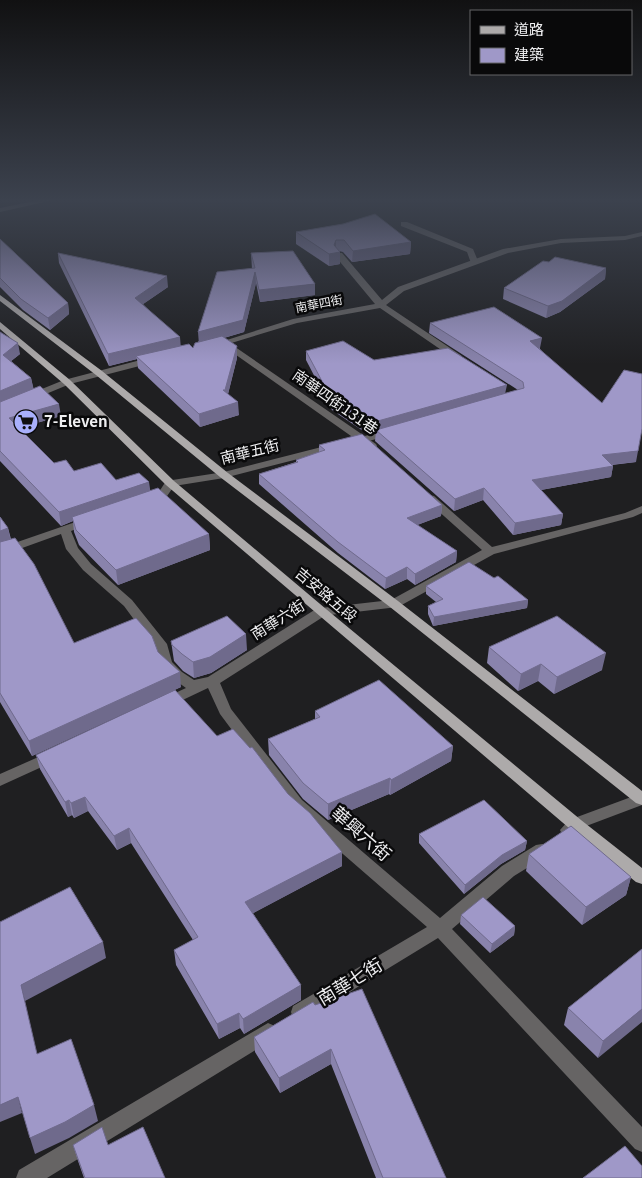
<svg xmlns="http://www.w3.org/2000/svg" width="642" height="1178" font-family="Georgia,'Noto Sans TC',serif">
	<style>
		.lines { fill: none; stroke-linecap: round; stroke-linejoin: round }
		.service { fill: #666464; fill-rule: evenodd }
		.minor { fill: #666464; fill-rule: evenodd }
		.primary { fill: #adaaaa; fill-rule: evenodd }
		.wall { fill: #8983ac }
		.shaded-wall { fill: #6f6a8c }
		.building { fill: #9f98c8; stroke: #6f6a8c }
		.labels { text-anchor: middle; stroke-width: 5; stroke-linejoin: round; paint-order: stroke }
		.far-street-label { font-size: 12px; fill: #eeeef0; stroke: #09090a }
		.street-label { font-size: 15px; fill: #eeeef0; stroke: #09090a }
		.poi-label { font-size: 15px; font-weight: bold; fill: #eeeef0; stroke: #09090a; text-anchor: start }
		.near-street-label { font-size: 18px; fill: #eeeef0; stroke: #09090a }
	</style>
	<rect width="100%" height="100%" fill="#1f1f21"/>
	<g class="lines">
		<path class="service" d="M401,222H407L473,249L478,261L471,263L467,252L401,226Z
			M225,340L376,444L377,446L376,448H368L222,345L221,343Z
			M430,495L434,496L492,547L625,513L642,506V513L633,517L494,554L398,607L321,616L316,615L315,612L321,608L391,600L482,550L426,500L424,498Z"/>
		<path class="minor" d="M44,199H58L0,212V208Z
			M642,232V236L625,240L561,243L508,253L404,291L386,305L462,356V360H456L380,308L297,323L215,348L211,345L293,319L375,304L336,257V253H342L382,300L398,287L503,249L561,239L625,236Z
			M152,357L155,358V362L70,384L0,413V406L64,380Z
			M392,429L397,432L396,434L224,478L174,486L165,499L149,503L143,500L145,498L157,495L166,481L224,472Z
			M90,517L96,520L94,522L71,531L78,548L91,564L132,600L167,644L172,662L182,672L194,680L208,677L316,609H326L327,612L326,615L220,683L231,709L302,800L440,918L502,866L536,845L542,844L548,845L550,850L548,855L514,876L452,929L642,1127V1152L635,1149L438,938L307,1018L300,1020L293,1018L291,1012L293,1006L427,927L290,808L220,714L208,688L170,706H160L158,703L160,700L186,688L172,678L161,666L155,648L124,606L83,570L66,549L61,534L0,556V548Z
			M52,751L57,752L59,756L57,760L0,786V774Z
			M642,793V805L581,828L568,836L562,834L560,830L569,820Z
			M268,1023L275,1026L278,1032L275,1038L47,1178H16L19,1170Z"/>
		<path class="primary" d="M0,295L102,371L228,473L398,601L642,791V805L636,803L390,607L220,477L96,375L0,301Z
			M0,322L70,380L174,481L326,609L581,820L642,868V884L636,882L569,828L166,485L64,384L0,329Z"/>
	</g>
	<path class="wall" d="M343,224L411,242L410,254L352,262L343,252L339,251L340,252V264L329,266L296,244V232Z
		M0,239L68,303L69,314L50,330L23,310L0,287Z
		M58,253L168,287L143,304L181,346L193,348L198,342L252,269L251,253L315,295L260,302L256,283L244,332L224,338L237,346V358L228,394L239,415L200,427L138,368L137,359L109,366L59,263Z
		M549,262L606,268L605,279L560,312L546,318L503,299L504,288Z
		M430,323L540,348V349L636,462L612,465L613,466L611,477L541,490L563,514L561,525L513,535L483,500L454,511L375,441L376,431L366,433L332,410L306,360V351L374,360L506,393L518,390L429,333Z
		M0,332L20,354L11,361L31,378L33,388L61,416L19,428L54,463L74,471L116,480L150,491L209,534L210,550L118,585L79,545L74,532L73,521L61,526L0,461Z
		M319,445L442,505L441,516L417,525L457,551L456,562L415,585L407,579L385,589L338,553L259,484V474L296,462V460L319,452Z
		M0,517L8,528L11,539L74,643L158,652L181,687L32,756L0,702Z
		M426,586L528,600L527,608L433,626L428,614V606L436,602L426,594Z
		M171,641L247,650L211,673L194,678L183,671L174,661Z
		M489,647L602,670L554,694L538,681L518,691L487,663Z
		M315,711L453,746L451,761L390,795L389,794L328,820L303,799L269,755L268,739L315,719Z
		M217,736L288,794L342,852V866L253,913L301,1000L244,1034L240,1028L219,1039L176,965L174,950L193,940L131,843L117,850L88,811L74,818L72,815L68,817L40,769L36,755Z
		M419,834L527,841L525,850L501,864L464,894L419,843Z
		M529,854L631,877L626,895L582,925L526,871Z
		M461,915L515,926L514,935L490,953L460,924Z
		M642,949L598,1058L564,1025L568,1008Z
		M313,1002L446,1178H376L331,1064L280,1093L255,1052L254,1037Z
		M73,1145H108L165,1178H84L78,1161Z"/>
	<path class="shaded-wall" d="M336,240V251L340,252V264L329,266V254L334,245Z
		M411,242L410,254L352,262L353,251Z
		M606,268L605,279L560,312L546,318L548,306Z
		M255,272L256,283L244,332L199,345L198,332Z
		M167,276L168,287L136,309L135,298Z
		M315,284V295L260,302L259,290Z
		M68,303L69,314L50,330L48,318Z
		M180,337L181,349L136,356L137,359L109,366L108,354Z
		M542,338L540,348L529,351L530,341Z
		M18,343L20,354L5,366L3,355Z
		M237,346V358L226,402L223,390Z
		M31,378L34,390L0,404V391Z
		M507,385L505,394L366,433L367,424Z
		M238,402L239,415L200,427L199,414Z
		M59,404L61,416L12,430L9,418Z
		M638,451L636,462L600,466L602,455Z
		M613,466L611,477L530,492L532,480Z
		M149,482L151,495L72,517L73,521L61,526L59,512Z
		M484,488L483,500L454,511L455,499Z
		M442,505L441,516L407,529V518Z
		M563,514L561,525L513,535L515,523Z
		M8,528L11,542L0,546V531Z
		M209,534L210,550L118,585L116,570Z
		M457,551L456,562L415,585V574Z
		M407,567V579L385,589L386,578Z
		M528,600L527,608L433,626L434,617Z
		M246,634L247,650L211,673L194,678L193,662Z
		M606,653L602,670L554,694L557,677Z
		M541,664L538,681L518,691L521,674Z
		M180,672L181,687L32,756L29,741Z
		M453,746L451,761L390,795L391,780Z
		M390,778L389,794L328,820V804Z
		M85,797L88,811L74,818L71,803Z
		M69,800L72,815L68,817L65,802Z
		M129,828L131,843L117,850L114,836Z
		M527,841L525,850L501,864L464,894L465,885L502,855Z
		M342,852V866L246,917L245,902Z
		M631,877L626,895L582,925L586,907Z
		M515,926L514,935L490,953L492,944Z
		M103,942L106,958L25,1001L42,1070L21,985Z
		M301,985V1000L244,1034L243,1019Z
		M642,1009V1022L598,1058L603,1041Z
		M239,1013L240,1028L219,1039L217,1024Z
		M331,1049V1064L280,1093L279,1078Z
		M18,1097L22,1113L0,1122V1105Z
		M94,1105L98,1121L69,1138L35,1154L30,1138Z"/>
	<path class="building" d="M375,214L411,242L353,251L344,240H336L334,245L340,252L329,254L296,232L343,224Z
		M0,239L68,303L48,318L21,299L0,278Z
		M293,251L315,284L259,290L255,272L243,320L198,332L217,272L255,268L251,253Z
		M58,253L167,276L135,298L180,337L108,354Z
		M555,257L606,268L562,301L548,306L504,288L543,261L549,262Z
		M494,307L542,338L530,341L602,403L624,370L642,374V429L638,451L602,455L613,466L532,480L563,514L515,523L484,488L455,499L376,430L524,388L523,382L430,323Z
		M0,332L18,343L3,355L31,378L0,391Z
		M222,336L237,346L225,390H223L238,402L199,414L136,356L189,344L193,348L195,343Z
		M343,341L374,360L448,348L507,385L367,424L332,400L306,351Z
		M40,386L59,404L9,418L54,463L66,460L74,471L101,463L116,480L139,473L149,482L59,512L0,451V402Z
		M362,434L442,505L407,518L457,551L415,574L407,567L386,578L338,542L259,474L298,462L296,460L325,450L319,445Z
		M158,488L209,534L116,570L76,530L72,517Z
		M0,517L8,528L0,531Z
		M15,538L34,564L74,643L136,618L152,636L158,652L180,672L29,741L0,693V542Z
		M469,562L494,578L498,576L528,600L434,617L428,606L443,599L426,586Z
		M227,616L246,634L210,657L193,662L182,654L172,645L171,641Z
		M557,616L606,653L557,677L541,664L521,674L489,647Z
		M379,680L453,746L391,780L390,778L328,804L303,783L268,739L320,717L315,711Z
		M175,690L217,736L233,729L250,748L252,747L288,794L310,813L342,852L245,902L301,985L243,1019L239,1013L217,1024L174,950L198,937L129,828L114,836L85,797L71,803L69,800L65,802L36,755Z
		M484,800L527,841L502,855L465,885L419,834Z
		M571,826L631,877L586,907L529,854Z
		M70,887L103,942L21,985L37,1054L71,1039L94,1105L65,1122L30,1138L18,1097L0,1105V922Z
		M483,897L515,926L492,944L461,915Z
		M642,949V1009L603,1041L568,1008Z
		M362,989L446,1178H383L331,1049L279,1078L254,1037L313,1002L315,1005Z
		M102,1127L108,1145L143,1127L165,1178H85L73,1145Z
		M625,1146L642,1166V1178H583Z"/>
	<linearGradient id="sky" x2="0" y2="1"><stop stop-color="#111112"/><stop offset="0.55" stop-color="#3c424e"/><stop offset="1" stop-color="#3c424e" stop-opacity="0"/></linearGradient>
	<rect width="642" height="364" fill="url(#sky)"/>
	<defs>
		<symbol id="supermarket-disc" viewBox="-11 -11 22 22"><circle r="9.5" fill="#a9b0fc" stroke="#09090a"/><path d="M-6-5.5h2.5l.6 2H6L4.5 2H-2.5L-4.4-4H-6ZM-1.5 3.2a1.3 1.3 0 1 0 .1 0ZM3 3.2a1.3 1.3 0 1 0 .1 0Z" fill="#111"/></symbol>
	</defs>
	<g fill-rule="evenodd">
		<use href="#supermarket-disc" x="12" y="408" width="28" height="28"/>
	</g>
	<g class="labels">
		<g class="far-street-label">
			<text transform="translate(319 304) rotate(-11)" y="4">南華四街</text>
		</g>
		<g class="street-label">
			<text transform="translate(335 402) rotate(35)" y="5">南華四街131巷</text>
			<text transform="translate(250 452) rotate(-14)" y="5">南華五街</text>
			<text transform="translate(326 595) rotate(40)" y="5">吉安路五段</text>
			<text transform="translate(278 620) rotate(-32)" y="5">南華六街</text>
		</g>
		<g class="poi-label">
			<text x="44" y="427">7-Eleven</text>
		</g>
		<g class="near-street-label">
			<text transform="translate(361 834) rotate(41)" y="6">華興六街</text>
			<text transform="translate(350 982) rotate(-31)" y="6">南華七街</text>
		</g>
	</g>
	<rect x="470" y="10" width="162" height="65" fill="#09090a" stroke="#656566"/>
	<rect x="480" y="26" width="25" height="8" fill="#adaaaa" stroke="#656566"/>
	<text x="514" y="35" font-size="15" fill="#eeeef0">道路</text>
	<rect x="480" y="48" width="25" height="15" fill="#9f98c8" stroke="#656566"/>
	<text x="514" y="60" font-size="15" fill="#eeeef0">建築</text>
</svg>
